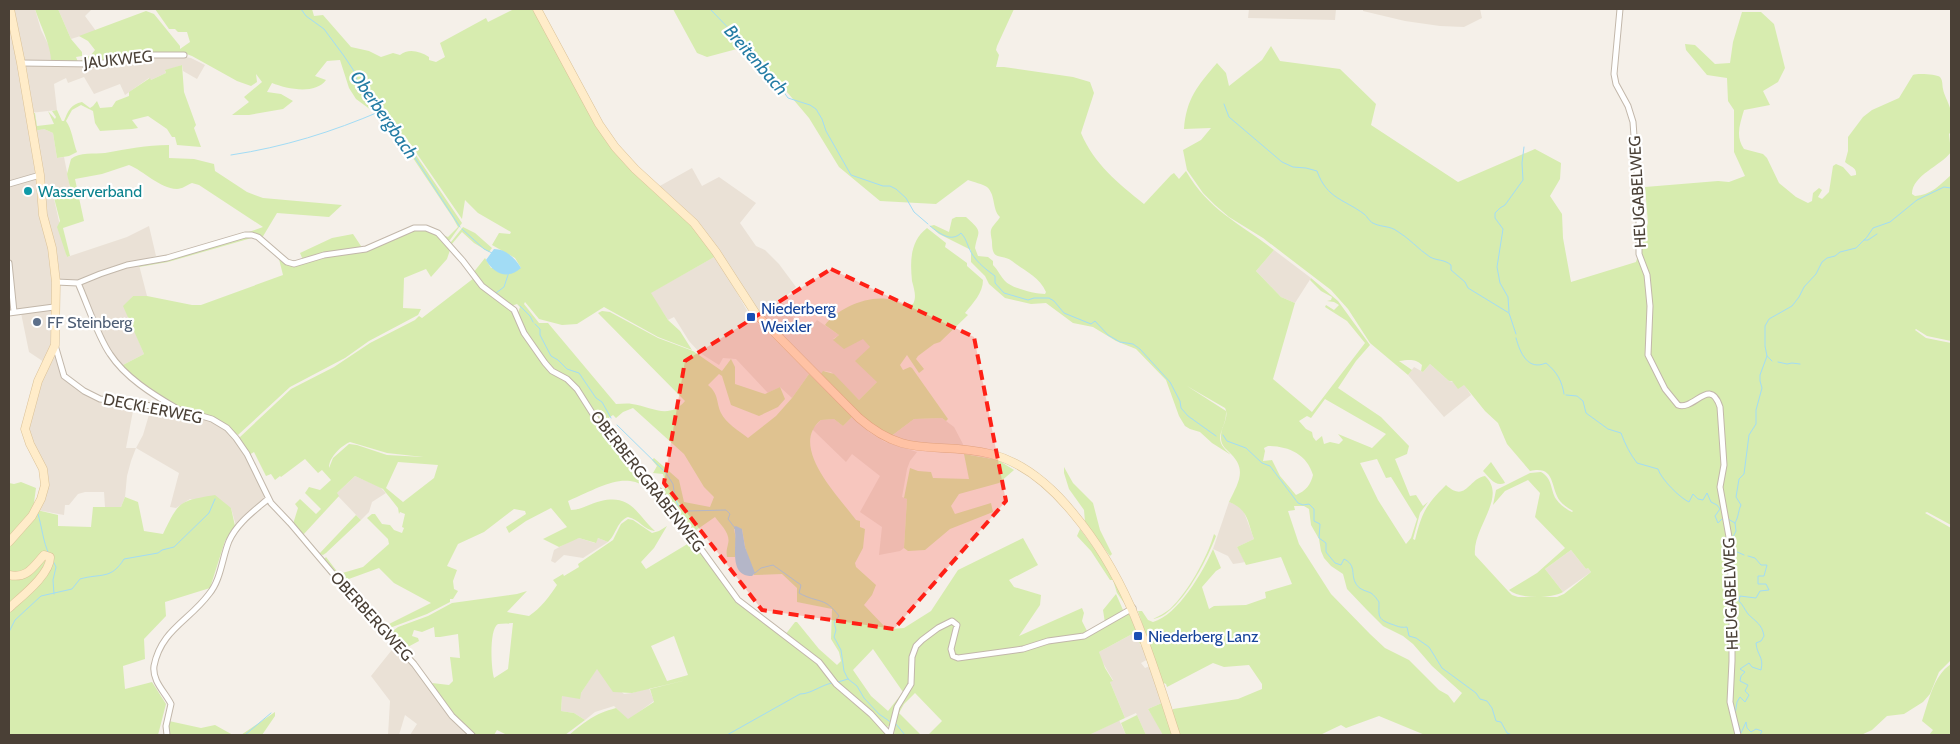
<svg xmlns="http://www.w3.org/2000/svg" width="1960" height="744" font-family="Cabin,sans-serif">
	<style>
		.residential { fill: #eae1d6 }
		.green { fill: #d7ecaf; fill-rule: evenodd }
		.water { fill: #a2dcf5 }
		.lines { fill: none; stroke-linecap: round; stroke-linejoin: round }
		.stream { stroke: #a2dcf5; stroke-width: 1 }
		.street-casing { stroke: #c2b7aa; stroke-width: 7 }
		.secondary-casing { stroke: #dbc298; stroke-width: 9 }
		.street { stroke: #fff; stroke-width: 5 }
		.secondary { stroke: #ffecc9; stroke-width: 8 }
		.marked { fill: #ff2016; fill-opacity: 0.2; stroke: #ff2016; stroke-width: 4; stroke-dasharray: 10 6; stroke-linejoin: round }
		.culture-dot { fill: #0f9aa8; stroke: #fff; stroke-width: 2 }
		.transit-dot { fill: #1a4fb4; stroke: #fff; stroke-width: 2 }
		.service-dot { fill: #5c6f8a; stroke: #fff; stroke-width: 2 }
		.labels { text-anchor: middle; stroke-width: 4.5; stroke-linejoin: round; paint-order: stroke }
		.street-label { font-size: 16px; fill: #4a4036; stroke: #fff }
		.culture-label { font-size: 16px; fill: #0d838f; stroke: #fff; text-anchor: start }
		.transit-label { font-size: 16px; fill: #164399; stroke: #fff; text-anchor: start }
		.service-label { font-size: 16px; fill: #4e5e75; stroke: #fff; text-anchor: start }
		.water-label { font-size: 18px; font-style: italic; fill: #247ca4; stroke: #fff }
	</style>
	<rect width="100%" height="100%" fill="#f5f0e9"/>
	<path class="residential" d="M9,9H35L41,30L52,52L51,63L25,65L180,56L191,58L205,65L197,79L183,71L182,65L165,71L166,73L151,80L149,78L125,95L120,84L94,94L84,77L68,83L66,78L54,84L57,110L30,113L33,130L44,129L53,133L57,158L64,157L70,187L52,190L67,257L127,237L149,226L156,256L138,261L147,296H133L124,306L144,354L121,366L108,349L81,285L60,280L53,345L44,362L29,352L21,313L9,315Z
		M58,9H92L85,16L96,31L71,39Z
		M1249,9H1336L1335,20L1248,18Z
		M1363,9H1480L1482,18L1464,27L1440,26L1405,21L1363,11Z
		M692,168L702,186L719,177L756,203L740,223L756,246L765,250L779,264L796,287L781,301L797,323L809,330L817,320L839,335L833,339L863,338L870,347L877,382L859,400L831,372L825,371L820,375L763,320L718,251L658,187Z
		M1274,250L1311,278L1295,303L1281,297L1256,271Z
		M716,256L753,321L759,324L809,374L792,398L780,387L768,393L736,359L723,358L719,365L700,353L689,341L674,317L668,320L650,293Z
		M55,356L60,372L88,395L130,405L133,411L126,448H136L143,435L151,408L180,412L211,421L222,426L241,447L265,495L262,501L236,526L231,508L190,499L176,508L170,507L179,473L136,448L131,461L127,476L125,497L121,507H105L104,492H85L78,494L69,505H65L64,515L37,510L47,486L28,432L37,390Z
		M1430,364L1449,381L1464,384L1471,395L1444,417L1408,375L1414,367L1423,372Z
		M852,417L869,432L885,442L917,452L910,461L907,469L902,497L907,499L904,548L900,551L879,555L882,527L860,512L880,476L852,454L846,462L812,429L821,420L834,419L843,426Z
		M942,418L954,427L965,448L928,447L890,437L914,419Z
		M355,476L380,487L386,493L372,502L369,512L361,520L336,494Z
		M1229,502L1239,506L1244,512L1254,539L1237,547L1245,562L1240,563L1233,564L1228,556L1213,549Z
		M579,538L595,543L598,538L608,542L583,558L564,555L555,563L551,561L554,550L572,540Z
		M1571,550L1586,569L1588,568L1591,572L1563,592L1545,569Z
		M1134,633L1141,646H1143L1148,659L1141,663L1145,668L1150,666L1162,703L1148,709L1164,735H1146L1136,713L1125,718L1110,682L1113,680L1100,658L1099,652Z
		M395,646L413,665L450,717L469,735H410L417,724L405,715L399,735H388L390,701L371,676Z
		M597,668L624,694L632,693L649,688L654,701L628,720L614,706L595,712L585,720L574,713L561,711L562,696L581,693Z
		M1119,720L1126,735H1089Z"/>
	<path class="green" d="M35,9H58L71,39L82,52V56L76,57L78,62L91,55L95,50L88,41L79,36L146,11L154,14L180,46V49L190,42L187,32H178L175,29H169L155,9H312L314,16L323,15L351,47L369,51L381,57L393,53L400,55C408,48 420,51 429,57V60L436,62L445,57L440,43L486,18L488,22L514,9H534L597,125L688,220L716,256L651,293L668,320L680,331L692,350L658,337L604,307L577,324L562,325L539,319L525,302L524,304L539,323H548L616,404C621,404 627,403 632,404C652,407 669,420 685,401L598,313L602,311L610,312L658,338L693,351L722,371L731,359L735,367V384L765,394L780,387L785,399L778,407L759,416L731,405L722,376L719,374L708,385C719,394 716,402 721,413C726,423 739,431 748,438L776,416L792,398L809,374L852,417L843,426L834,419L821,420C788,446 839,497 856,520L860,521V527L865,529L863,548L855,563L856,567L876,585L872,595L864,605L885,627L890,629L904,628L931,611L958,570L1023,538L1038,565L1009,580L1014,587L1041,595L1040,605L1019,636L1082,608L1084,613L1082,621L1088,633L1032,645L958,657L952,653L956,635L954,621L915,646L910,681L891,724L886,728L837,683L826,668L785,635L795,622H797L819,649L837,665L841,661L839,652L831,639L832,609L797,602V588L782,574L754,575L745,547L742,529H734L736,539L735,557H727C726,551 727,549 728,544C731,534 721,525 715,517L692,533L658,486L663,489L667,488L663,474L653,473L657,466L652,460L654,458L679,480L684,502L710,507L714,497L704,487L684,454L633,408L623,412L616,418L613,415L600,424L584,397L553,370L524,333L518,313L520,307L517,304L511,306L492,293L473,273L485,258L491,268H521L515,258L492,245L499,233L510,234L511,232L478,213L465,200L462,219L404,135L403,136L462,223L450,240H447L441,234L448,237L458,227L453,218L381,110H371L356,99L349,88L340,60L327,61L315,76L326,80C315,95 287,89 272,83L267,92L281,94L293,101L283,109L249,115H232L249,102L244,97L262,82L256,74L257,82L251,86L237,81L192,56L181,52L114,61L51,63C52,47 40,25 35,9ZM873,649L903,692L888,711L871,696L853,670Z
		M673,9H1014L997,46L996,50L999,55L996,67H1004L1073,77L1090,82L1094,93L1081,133C1094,164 1118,183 1144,204L1171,175L1174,173L1179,179L1186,171C1209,211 1240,223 1274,250L1256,271L1281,297L1295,303L1273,379L1312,412L1365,343L1347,321L1325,307L1326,305L1334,310L1339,305L1334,302L1327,301L1331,300L1332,297L1321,291L1310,280L1311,278L1338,301L1370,345L1356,361L1338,388L1381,417L1409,446L1407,454L1395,459L1410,496L1416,495L1423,506L1428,502L1420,513L1413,539L1415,540C1422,512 1426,505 1446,485C1466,503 1468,479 1485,476C1508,497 1472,528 1475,555L1508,591L1512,595L1518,597H1557L1564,594L1591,572L1588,568L1586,569L1571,550L1545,569L1563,592C1550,599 1520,599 1509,590L1537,573L1565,548L1535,517L1540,493L1528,480L1505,491L1493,505L1496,490L1530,473L1541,472C1553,479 1550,489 1556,499C1560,505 1566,509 1572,512L1573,511C1568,508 1563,505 1560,501C1550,488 1556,465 1530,471L1507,444L1498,423L1485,411L1464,385L1458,389L1452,381H1449L1430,364L1423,372L1421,371L1422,365C1415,358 1408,360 1399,361L1412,370L1408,375L1370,343L1348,309L1331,290L1263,238L1229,217L1215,205L1203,193L1187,170L1183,150L1201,140L1211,128L1184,129C1186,99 1198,85 1217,63L1226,73L1229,86L1262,60L1271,46L1280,61L1340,69L1376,104L1371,125L1458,182L1535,149L1561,163L1560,179L1550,196L1562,214L1563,238L1571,282L1636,262L1648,223L1645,187L1718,181L1729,182L1745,176L1734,152V110L1728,101L1727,78L1707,75L1686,50L1685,44L1695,45L1715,64L1730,63L1733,42L1742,12H1761L1774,24L1785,68L1778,82L1763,91L1770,105L1744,110C1740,124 1735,136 1744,149L1763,154L1767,158L1779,183L1796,197L1808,203L1812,201L1813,193L1819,188L1822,190L1818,197L1822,199L1829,192L1833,166L1836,164L1843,167L1851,176L1856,175C1857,167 1850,167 1845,162L1848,151V137L1863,117L1872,110L1899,98L1913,75C1917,73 1936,74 1940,77C1943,81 1942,84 1943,89C1944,95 1948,101 1950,108C1953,115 1951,124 1951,132L1949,134L1951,152C1941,166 1912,175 1912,194L1915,196C1931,195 1940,185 1951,175V341L1927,336L1916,329L1915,330L1926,338L1951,343V525L1927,512L1925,513L1951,528V660L1939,672L1930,694L1923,702L1904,714L1887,716L1872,730L1861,735H1425L1379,716L1346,728L1341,725L1320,735H1179L1172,713L1173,709L1238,699L1262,689V684L1249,665L1224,667L1213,663L1167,687L1166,684L1161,682L1138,611H1142L1148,620L1153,622C1178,615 1203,572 1213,549L1221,568L1216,571L1202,587L1209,609L1214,606L1246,605L1266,598L1265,592L1292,584L1281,557L1246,565L1237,547L1254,539C1247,521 1249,510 1229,502C1239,481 1248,469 1228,451C1224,447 1221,444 1221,438C1220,428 1230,418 1225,408L1187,386L1226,411C1227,431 1209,437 1231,455L1212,443L1200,432L1190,429L1185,426L1179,416L1166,380L1136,349L1116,341L1093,327L1073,323L1046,303L1031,304L1005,298L989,284L985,276L971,262V250L939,234L930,226L934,225L949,232L952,219L956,217H966C984,233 978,230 975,248L978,256L988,257L993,261V265C998,270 1001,277 1005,281C1011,288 1035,294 1045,294L1046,292C1039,276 1024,271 1012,261C1001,253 992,262 992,242C992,239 990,234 991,230C992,226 998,221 1000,217C992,210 996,195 987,187C983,184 973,182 968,180L936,204L880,201L839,167L809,118L748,46L707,57L697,53ZM1325,399L1386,434L1372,448L1338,434L1343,440L1339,444L1330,442L1324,444L1322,436L1316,441L1313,437L1312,432L1306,429L1299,421L1307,416L1311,418ZM1268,446C1288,446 1307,454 1313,475C1311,484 1306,491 1296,495L1280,476L1272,460L1263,461L1265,451L1264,448ZM1377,459L1386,478L1391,477L1417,519L1411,538L1406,544L1378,500L1360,463ZM1294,506H1304L1309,509L1311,525L1319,539L1321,551L1324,558L1331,566L1343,574L1347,589L1366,609L1383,626L1403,636L1413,644L1432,666L1462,693L1454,703L1448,695L1439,690L1409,660L1385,648L1370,634L1331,594L1299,544L1288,511L1295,510Z
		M182,65L184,92L196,125L194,128L201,147L177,145L175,137H172L167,129L148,116L132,120L138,128L132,129L100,131L95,123L93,111L81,105L72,110L66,121C72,129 73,142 77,152L69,156L57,158L53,133L44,129L33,131L30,113H35L37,126L54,124L48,111L55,119L56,117L52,111L57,110L62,121H64C68,111 71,104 82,102L90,108L93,106L97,101L100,108L112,107L116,101L129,96V92L150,78L151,80L166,73L165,70Z
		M169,145V158L194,159L214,164L215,171L247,192L263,198L342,205L329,217L277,213L262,238L250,234L249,232L263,227L199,185L192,183C187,185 182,189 177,189C159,188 144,171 129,165L102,174L75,179L84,221L63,228L70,256L67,257L57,227L60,221L52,190L70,187L67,174L71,159C79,152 95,154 105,153C128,149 146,145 169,145Z
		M463,227L475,233L492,248L489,252L474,243L462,232L451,245V242Z
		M419,228L437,234L450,250L447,259L431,277L426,269L404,278L403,308L421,309L418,315L369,341L345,358L290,387L238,435L228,427L174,405L144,385L121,366L144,354L123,306L133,296H147L192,305H201L283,275L278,255L288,264L293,266L311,259L350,253Z
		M927,228L946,243L945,247L967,263V266L983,280C983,293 973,303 965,313L968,315L940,342L934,344L918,356L916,359L924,369L919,373L907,355L900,365L903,370L910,367L912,368L948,419L946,421L942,418L914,419L890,437L878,431L820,375L823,371L834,374L859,400L877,382L855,361L870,347L863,339L844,349L833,340L839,335L825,325C837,309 866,296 887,299C896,300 905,308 913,304C917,297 914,289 912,281C910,261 910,241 927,228Z
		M353,234L363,249L303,260L300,253L332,238Z
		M245,237H255L168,262L139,267V264Z
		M474,278L511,309L544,364L572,385L599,426L652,484L668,507C632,464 611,483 568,501L571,510C581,510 591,503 601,501C632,494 637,515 655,531C644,530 639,519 628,517C617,521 616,535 608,542L598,538L596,543L579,538L559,547L543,539L567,527L551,508L526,521L509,533L506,527L526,514L525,511L514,509L484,532L458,544L447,566L457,570L453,581L454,589L458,591L453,599H450V602L427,614L387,629L383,627L431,603L394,583L379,568L346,580L343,583L324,559L326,557L339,574L363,567L389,544L388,539L367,518L372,514H375L382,524L390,525L394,530L402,533L404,528L402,527L405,514L400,512L399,514L398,508L383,489L355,476L337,493L339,496L303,535L293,524L298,508L295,504L300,499L316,514L321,509L305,493L309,487L320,490L331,480L322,470L318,473L305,459L281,477L280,476L275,480L271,474L266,476L254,452L249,455L239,438L291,389L334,367L370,343L415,320L419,316L422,318ZM350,442L387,453L423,457L387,455L357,445L349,444L333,458L329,468C329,457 341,446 350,442ZM398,462L438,465L434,478L403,502L386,488Z
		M964,454L998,460L1014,470L999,483L959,494L951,506L955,514L991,503L993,512L950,529L925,550L908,551L904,548L907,499L904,498L910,468L918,471L931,472L933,478L969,479Z
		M1491,462L1504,481L1505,483C1495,487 1490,478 1483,471Z
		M1064,467L1073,483L1093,503L1100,530L1112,554L1110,556L1085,522L1084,510L1069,489L1064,473Z
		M21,482L36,488L33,510L9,539V483L14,484Z
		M215,495L231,508L235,526L225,541L210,588L165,602L166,616L144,639L145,659L123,666L125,689L152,682L166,704L158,735H9V610L45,576L50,554L26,572L9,573V544L37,510L58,515V526L91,527L93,507H121L125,497L138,502L144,531L163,534C179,501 179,501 215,495Z
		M356,515L361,520L326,553L323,555L319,554Z
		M628,519L633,520L652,533L659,531L667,526L654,548L641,562L646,569L694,540L731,593L811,656L889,735H569C586,721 594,714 616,708L628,719L654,702L650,689L686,680L632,693L613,692L597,669L581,693L580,699L562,696L561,711L574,713L585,720L565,735H507L497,730L494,735H475L453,715L432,683L449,685L453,681L450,657L460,658L458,634L440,637H435L434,627L422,632L414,630L412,636L418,638L419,641L404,649L390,633L398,627L428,616L452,603L517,594L527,591L507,612L529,616C541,608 549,597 557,585L553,580L563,574L564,576L579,567L578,564L613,540L621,524ZM513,623L508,669L494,678C491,668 489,629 498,624ZM674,636L688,675L667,681L651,646Z
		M1080,529L1109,568L1127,607L1117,593L1113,580H1110L1091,551L1077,536Z
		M1214,534L1216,536C1208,558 1179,616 1153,619C1159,616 1165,613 1170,609C1188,592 1207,558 1214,534Z
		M47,558L45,569L9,605V577L13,578Z
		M1116,594L1123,610L1105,623L1103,610Z
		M1129,613L1141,643L1140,644L1134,633L1099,652L1105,668L1113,681L1110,682L1125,718L1089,735H967L966,734L928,735L942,721L915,693L904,704L899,713L921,735H894L896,711L909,690L914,655L922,641L951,623L955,624L949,651L954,659L1088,636Z
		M1951,664V735H1929L1933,730L1922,721C1929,701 1933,676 1951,664Z
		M1162,703L1173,735H1163L1148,709Z
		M275,712V716L262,735H241Z
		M1137,715L1146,735H1126L1121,723Z
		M169,721L201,728L215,725L233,735H166Z"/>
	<path class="water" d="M494,249C506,249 515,258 521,268C508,280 494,274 486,260Z
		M736,526L742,529L745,547L755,573L752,576C726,576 739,541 734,527Z"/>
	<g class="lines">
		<path class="stream" d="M301,9L306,16L324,29L344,56L356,74L357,81L371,100L389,118L460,227
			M710,9L767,68L788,98L810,105L816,109L822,119L826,131L851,175L883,186H890L896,189L906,198L914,212L928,224
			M1224,104L1229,117L1282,162L1293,167L1306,168L1317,171C1327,199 1344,199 1364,214C1368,217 1369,222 1375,224C1382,227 1390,226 1397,231C1409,238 1418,249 1430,257C1437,261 1444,259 1451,265V270L1465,282L1468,288L1509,313L1516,334
			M231,155C284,147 332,132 381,111
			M930,226C939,233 951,243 961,233C966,239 966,241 969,248C974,260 984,268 995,276V283L1004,293L1028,300L1034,298H1049L1054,301L1064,313L1091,324L1095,321L1108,335L1120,342L1133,344L1140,349L1170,382L1180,401L1181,408L1188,416L1216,436
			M462,229L484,249L492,253
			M1864,240H1868L1877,234
			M496,293L504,287L509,272
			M520,306L530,316L533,322
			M1509,312L1508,297L1500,283L1497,267L1503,229L1495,218V213L1500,208L1505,205L1523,180L1522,163L1524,147
			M535,324L540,329V335L551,356L558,360L567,369L579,373L596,398L602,402L611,418
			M1516,338C1520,353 1528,371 1546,363C1557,372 1562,381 1564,394
			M1767,356L1772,361
			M1778,362L1787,364L1792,363L1800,364
			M1566,395L1577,396L1583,401L1586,413L1608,429L1621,433C1625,444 1630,454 1637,463L1658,469C1661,479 1680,498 1689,502L1693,494L1698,499L1703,500L1707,493L1711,502L1717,505L1720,509L1715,516L1718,523L1724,517
			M617,425L666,473L673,484L675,498L678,505L687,511L726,510L730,514L728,519L735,528
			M1223,435L1227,441L1246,448L1262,463L1270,466L1298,503L1303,505L1309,504L1314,509V521L1320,524L1319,538L1326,543V552L1335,563L1341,565L1344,559C1356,565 1351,573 1355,582C1359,590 1364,590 1371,593C1374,595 1377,599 1379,602C1379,616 1377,619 1391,624C1398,626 1399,628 1407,627L1409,636L1416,638L1429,647L1442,668L1476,693L1480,699L1487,701L1492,708L1496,721L1501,722L1507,733L1512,735
			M38,514C42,527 43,542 49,554
			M1728,519L1735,523L1736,531L1733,537L1735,551L1744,555
			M1735,523C1739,516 1738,511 1741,505L1736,497L1739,479L1744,474L1749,435L1756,424V410L1762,388L1760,381V375L1767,356L1765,346V326L1769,319L1792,306L1799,297L1804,287L1816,274L1822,262L1827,258L1835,256L1840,252L1856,248L1867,237L1873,228L1890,222L1917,200L1944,187L1951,188
			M53,561L56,567L53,580L54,594
			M755,573L761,568L773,565L801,585L799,593C819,604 824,596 839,616L834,622L836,630L834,637L841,650L844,671L848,679L857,686L864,698L879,714L892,723
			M9,632L15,620L41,596L72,589L80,579C101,573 111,580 124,559L158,553L162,550L174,547L209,513L215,499
			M838,682L848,679
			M1735,715L1737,702L1740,697L1745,702L1749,695L1745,691L1748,685L1740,681L1741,676L1745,672L1740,669L1749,663L1752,667L1761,670C1764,656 1757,656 1756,643L1761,641L1764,636C1762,624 1756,622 1748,614C1745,610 1743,605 1739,601L1740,596L1756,598L1760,591L1769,590L1766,584H1758V576H1764L1767,565H1761L1755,558L1748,556
			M1738,723L1741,733L1746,722L1747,728L1751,732L1756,729L1762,731L1760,735
			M896,724L905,735
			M245,735L271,713
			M727,735L800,694C811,694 821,685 832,683"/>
		<defs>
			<path id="street" d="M1620,9L1614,74L1616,84L1628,106L1633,122L1636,164L1639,188V254L1647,275L1650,306L1648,355L1665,389L1678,405C1694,411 1710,376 1720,407L1724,465L1720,487L1729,537L1732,599V661L1730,702L1738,735
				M21,63L93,64L114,62L143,55H184
				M9,184L40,175
				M9,263L14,312
				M56,282L78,283C87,303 98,337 110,354C125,377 152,394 176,408
				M78,283L100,274L127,265L167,258L245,235H252L258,237L287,262L294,264L324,255L366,249L414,228H426L438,233L463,261L482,286L514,310L524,333L545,363L552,371L567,379L577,389L603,430L656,487L738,600L819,662L836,684L871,714L890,735
				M9,313L54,307
				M55,345L64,376L84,391L100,399L181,410L212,419L227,428L236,438L247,454L271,503L290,523L363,609L414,664L452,716L472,735
				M167,735L166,726L171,704C165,692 152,681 154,666C161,630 189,621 209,594C221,580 222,558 229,541C237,523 254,511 268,499
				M890,735L897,707L911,684L912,657L916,646L922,640L938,628L952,621L957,625L951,649L953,656L958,658L1023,649L1048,641L1084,636L1133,608"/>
			<path id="secondary" d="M537,9L599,124L615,147L635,169L694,223L716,252L756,314L859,418C908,461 936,440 991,454C1025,463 1051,486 1073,513C1130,581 1149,653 1176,735
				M9,542L32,516L41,499L45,485L43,469L30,444L25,429L38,381L55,345L56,282L52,248L43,215L40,175L21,63L10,9
				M9,575C27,579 33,567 44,555L50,557C51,574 21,597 9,608"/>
		</defs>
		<use href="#street" class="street-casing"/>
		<use href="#secondary" class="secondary-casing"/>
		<use href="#street" class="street"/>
		<use href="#secondary" class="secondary"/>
	</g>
	<path class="marked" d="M831,269L974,337L1006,501L894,629L762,610L664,483L685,361Z"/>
	<circle class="culture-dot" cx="28" cy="191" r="5"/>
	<g class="transit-dot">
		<rect x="746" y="312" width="10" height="10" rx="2.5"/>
		<rect x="1133" y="631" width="10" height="10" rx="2.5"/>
	</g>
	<circle class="service-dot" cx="37" cy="322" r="5"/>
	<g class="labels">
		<g class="street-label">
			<text transform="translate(118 59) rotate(-6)" y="6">JAUKWEG</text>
			<text transform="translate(1637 192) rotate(-93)" y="6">HEUGABELWEG</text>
			<text transform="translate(153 408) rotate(11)" y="6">DECKLERWEG</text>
			<text transform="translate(648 481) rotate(52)" y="6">OBERBERGGRABENWEG</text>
			<text transform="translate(1730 594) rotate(-92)" y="6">HEUGABELWEG</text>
			<text transform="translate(372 616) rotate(48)" y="6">OBERBERGWEG</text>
		</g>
		<g class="culture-label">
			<text x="38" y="197">Wasserverband</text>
		</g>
		<g class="transit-label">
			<text x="761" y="314">Niederberg<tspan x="761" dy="18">Weixler</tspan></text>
			<text x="1148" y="642">Niederberg Lanz</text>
		</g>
		<g class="service-label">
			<text x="47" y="328">FF Steinberg</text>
		</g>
		<g class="water-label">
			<text transform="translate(756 60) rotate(49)" y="6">Breitenbach</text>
			<text transform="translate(384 115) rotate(55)" y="6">Oberbergbach</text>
		</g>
	</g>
	<rect width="1960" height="744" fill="none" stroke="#4a4036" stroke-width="20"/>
</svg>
